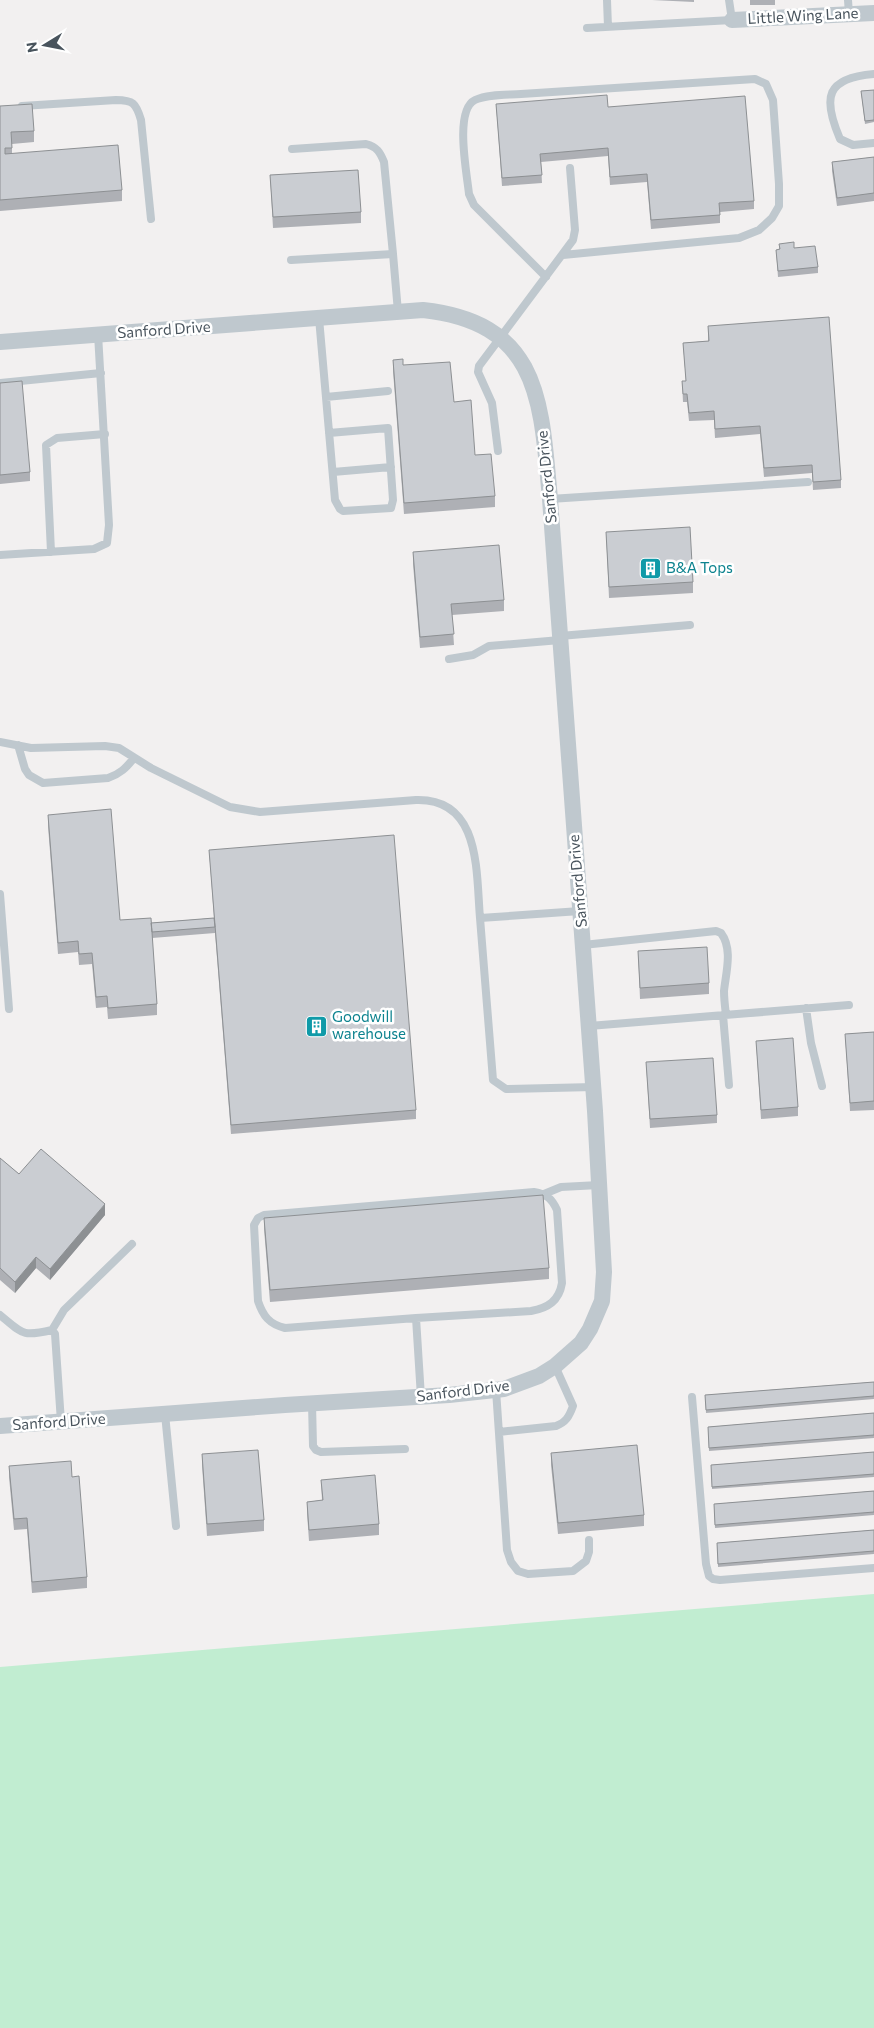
<svg xmlns="http://www.w3.org/2000/svg" width="874" height="2028" font-family="Commissioner,sans-serif">
	<style>
		.green { fill: #c1edd1 }
		.lines { fill: none; stroke-linecap: round; stroke-linejoin: round }
		.service { stroke: #bfc8ce; stroke-width: 8 }
		.minor { stroke: #bfc8ce; stroke-width: 16 }
		.wall { fill: #aeb0b5 }
		.shaded-wall { fill: #8d9093 }
		.building { fill: #cacdd2; stroke: #8d9093 }
		.labels { text-anchor: middle; stroke-width: 5; stroke-linejoin: round; paint-order: stroke }
		.street-label { font-size: 15px; fill: #49545d; stroke: #fff }
		.culture-label { font-size: 15px; fill: #0d838f; stroke: #fff; text-anchor: start }
	</style>
	<rect width="100%" height="100%" fill="#f2f0f0"/>
	<path class="green" d="M874,1594V2028H0V1667Z"/>
	<g class="lines">
		<path class="service" d="M607,0L608,27
			M848,0L849,14
			M587,28L732,20L729,0
			M874,74C826,78 822,97 840,139L853,145L874,143
			M22,106L116,100C133,100 136,103 141,120L151,219
			M292,149L366,144C377,147 380,152 384,162L393,254
			M291,260L393,254L398,312
			M546,277L474,205L469,194C467,174 454,110 475,100C488,94 507,95 521,94L755,79L766,84L773,100L779,184V206L772,218L759,230L739,238L563,255
			M319,318L335,500L340,509L343,511L391,508L393,500L388,428L329,433
			M0,383L101,373
			M326,397L388,391
			M498,451L492,403L478,372L479,366L573,240L575,230L570,168
			M333,472L391,467
			M550,499L808,482
			M51,552L46,445L57,438L105,434
			M0,555L94,549L107,543L109,525L98,334
			M560,636L690,625
			M449,659L473,655L489,646L560,640
			M0,742L31,748L105,746L119,748L151,768L230,807L260,812L416,800C481,798 476,871 480,918
			M18,745L25,769L29,775L43,783L108,778C120,774 126,768 134,758
			M0,894L9,1009
			M580,911L480,918L493,1080L506,1089L594,1087
			M583,945L716,931L721,933C733,949 726,972 724,991C724,999 725,1007 726,1015
			M806,1008L811,1043L822,1086
			M723,1015L729,1085
			M589,1026L849,1005
			M544,1194L561,1187L599,1185
			M0,1315C23,1334 22,1337 52,1330L55,1334L61,1422
			M416,1318L531,1311C548,1308 559,1301 562,1283L557,1210C552,1199 547,1194 534,1192L264,1215L258,1218L254,1225L258,1301C263,1316 269,1324 285,1328L416,1318L421,1397
			M52,1330L64,1310L132,1244
			M496,1390L507,1550L511,1562L518,1571L528,1574L573,1571L586,1561L589,1552V1540
			M692,1397L706,1564L709,1576L713,1579L720,1580L874,1568
			M312,1403L313,1446L316,1450L321,1452L405,1449
			M165,1414L176,1526
			M499,1432L556,1426C566,1422 569,1417 573,1406L555,1366"/>
		<path class="minor" d="M732,20L874,13
			M0,342L423,310C541,323 541,402 550,499L595,1111L604,1272L602,1301L590,1329L581,1343L555,1366L539,1376L504,1389L449,1395L285,1405L0,1426"/>
	</g>
	<path class="wall" d="M652,0H694V2Z
		M750,0H775V5H750Z
		M874,90V122L865,124L861,91Z
		M496,104L608,107L754,201V209L720,212V223L651,229L647,182L610,185L608,156L541,162L542,183L502,186Z
		M0,106L34,131V142L12,144V154L122,190V201L0,211Z
		M874,157V201L837,206L832,171V162Z
		M270,175L361,212V223L273,228Z
		M779,244L794,248L818,267V273L778,277L776,250L779,249Z
		M708,326L841,480V488L813,490L812,473L764,477L760,434L715,438L714,420L689,421L687,402H683L682,381H686L683,343L708,341Z
		M393,360L403,365L454,402L475,455L495,496V507L404,514L393,371Z
		M0,383L30,472V481L0,484Z
		M606,532L693,582V593L609,598Z
		M413,552L504,600V611L452,615L454,645L420,648L413,564Z
		M48,815L120,920L151,923L214,918L209,850L416,1110V1119L231,1134L215,933L152,938L157,1004V1015L108,1019L107,1007L96,1008L92,964L79,965L78,952L58,954L48,826Z
		M638,951L709,983V994L640,999Z
		M874,1032V1110L850,1111L845,1034Z
		M756,1041L798,1107V1116L761,1119Z
		M646,1062L717,1115V1123L650,1128Z
		M0,1158L19,1174L105,1215L50,1280L36,1268L15,1293L0,1280Z
		M264,1218L549,1268V1279L270,1302L264,1229Z
		M874,1382V1399L706,1413L705,1395Z
		M874,1413V1438L709,1451L708,1427Z
		M874,1452V1477L712,1489L711,1465Z
		M551,1453L644,1515V1526L558,1534L551,1465Z
		M202,1454L264,1520V1531L207,1536L202,1465Z
		M9,1466L72,1477L87,1577V1588L32,1593L27,1529L14,1530L9,1477Z
		M321,1480L379,1524V1535L309,1541L307,1513V1502L322,1500Z
		M874,1491V1515L715,1528L714,1504Z
		M874,1530V1554L718,1567L717,1543Z"/>
	<path class="shaded-wall" d="M105,1204V1215L50,1280V1269Z
		M36,1257V1268L15,1293V1282Z"/>
	<path class="building" d="M874,90V120L865,121L861,91Z
		M607,95L608,107L745,96L754,201L719,203L720,215L651,220L647,174L610,177L608,148L540,154L542,175L502,178L496,104Z
		M32,104L34,131L11,132L12,148H5V154L118,145L122,190L0,200V106Z
		M874,157V193L837,198L832,162Z
		M358,170L361,212L273,217L270,175Z
		M794,242V248L815,246L818,267L778,271L776,250L780,249L779,244Z
		M829,317L841,480L813,482L812,465L764,468L760,426L715,429L714,411L689,413L687,394H683L682,381H686L683,343L709,341L708,326Z
		M403,359V365L450,362L454,402L471,400L475,455L491,454L495,496L404,503L393,360Z
		M22,381L30,472L0,475V383Z
		M690,527L693,582L609,587L606,532Z
		M499,545L504,600L451,604L454,634L420,637L413,552Z
		M111,809L120,920L151,918L157,1004L108,1008L107,996L96,997L92,953L79,954L78,941L58,943L48,815Z
		M394,835L416,1110L231,1125L209,850Z
		M214,918L215,927L152,932L151,923Z
		M707,947L709,983L640,988L638,951Z
		M874,1032V1101L850,1103L845,1034Z
		M793,1038L798,1107L761,1110L756,1041Z
		M713,1058L717,1115L650,1119L646,1062Z
		M41,1149L105,1204L50,1269L36,1257L15,1282L0,1268V1158L19,1174Z
		M543,1195L549,1268L270,1290L264,1218Z
		M874,1382V1396L706,1410L705,1395Z
		M874,1413V1435L709,1448L708,1427Z
		M637,1445L644,1515L558,1523L551,1453Z
		M258,1450L264,1520L207,1524L202,1454Z
		M874,1452V1474L712,1487L711,1465Z
		M71,1461L72,1477L79,1476L87,1577L32,1582L27,1518L14,1519L9,1466Z
		M375,1475L379,1524L309,1530L307,1502L323,1500L321,1480Z
		M874,1491V1512L715,1525L714,1504Z
		M874,1530V1551L718,1564L717,1543Z"/>
	<defs>
		<symbol id="building-square" viewBox="-11 -11 22 22"><rect x="-9" y="-9" width="18" height="18" rx="4" fill="#0f9aa8" stroke="#fff"/><path d="M-4-6H4V6H1V3H-1V6H-4ZM-2.5-4.3h1.7v1.8h-1.7ZM.8-4.3h1.7v1.8H.8ZM-2.5-1h1.7V.8h-1.7ZM.8-1h1.7V.8H.8Z" fill="#fff"/></symbol>
	</defs>
	<g fill-rule="evenodd">
		<use href="#building-square" x="638" y="556" width="25" height="25"/>
		<use href="#building-square" x="304" y="1014" width="25" height="25"/>
	</g>
	<g class="labels">
		<g class="street-label">
			<text transform="translate(803 16) rotate(-3)" y="5">Little Wing Lane</text>
			<text transform="translate(164 330) rotate(-4)" y="5">Sanford Drive</text>
			<text transform="translate(547 477) rotate(-96)" y="5">Sanford Drive</text>
			<text transform="translate(578 881) rotate(-95)" y="5">Sanford Drive</text>
			<text transform="translate(463 1391) rotate(-7)" y="5">Sanford Drive</text>
			<text transform="translate(59 1422) rotate(-4)" y="5">Sanford Drive</text>
		</g>
		<g class="culture-label">
			<text x="666" y="573">B&amp;A Tops</text>
			<text x="332" y="1022">Goodwill<tspan x="332" dy="17">warehouse</tspan></text>
		</g>
	</g>
	<g transform="translate(45 45) rotate(260)" stroke="#ffffff" stroke-width="4" paint-order="stroke">
	<path d="M0-4L9 19L0 12L-9 19Z" fill="#49545d"/>
	<text y="-8" font-size="14" font-weight="bold" text-anchor="middle" fill="#49545d">N</text>
	</g>
</svg>
